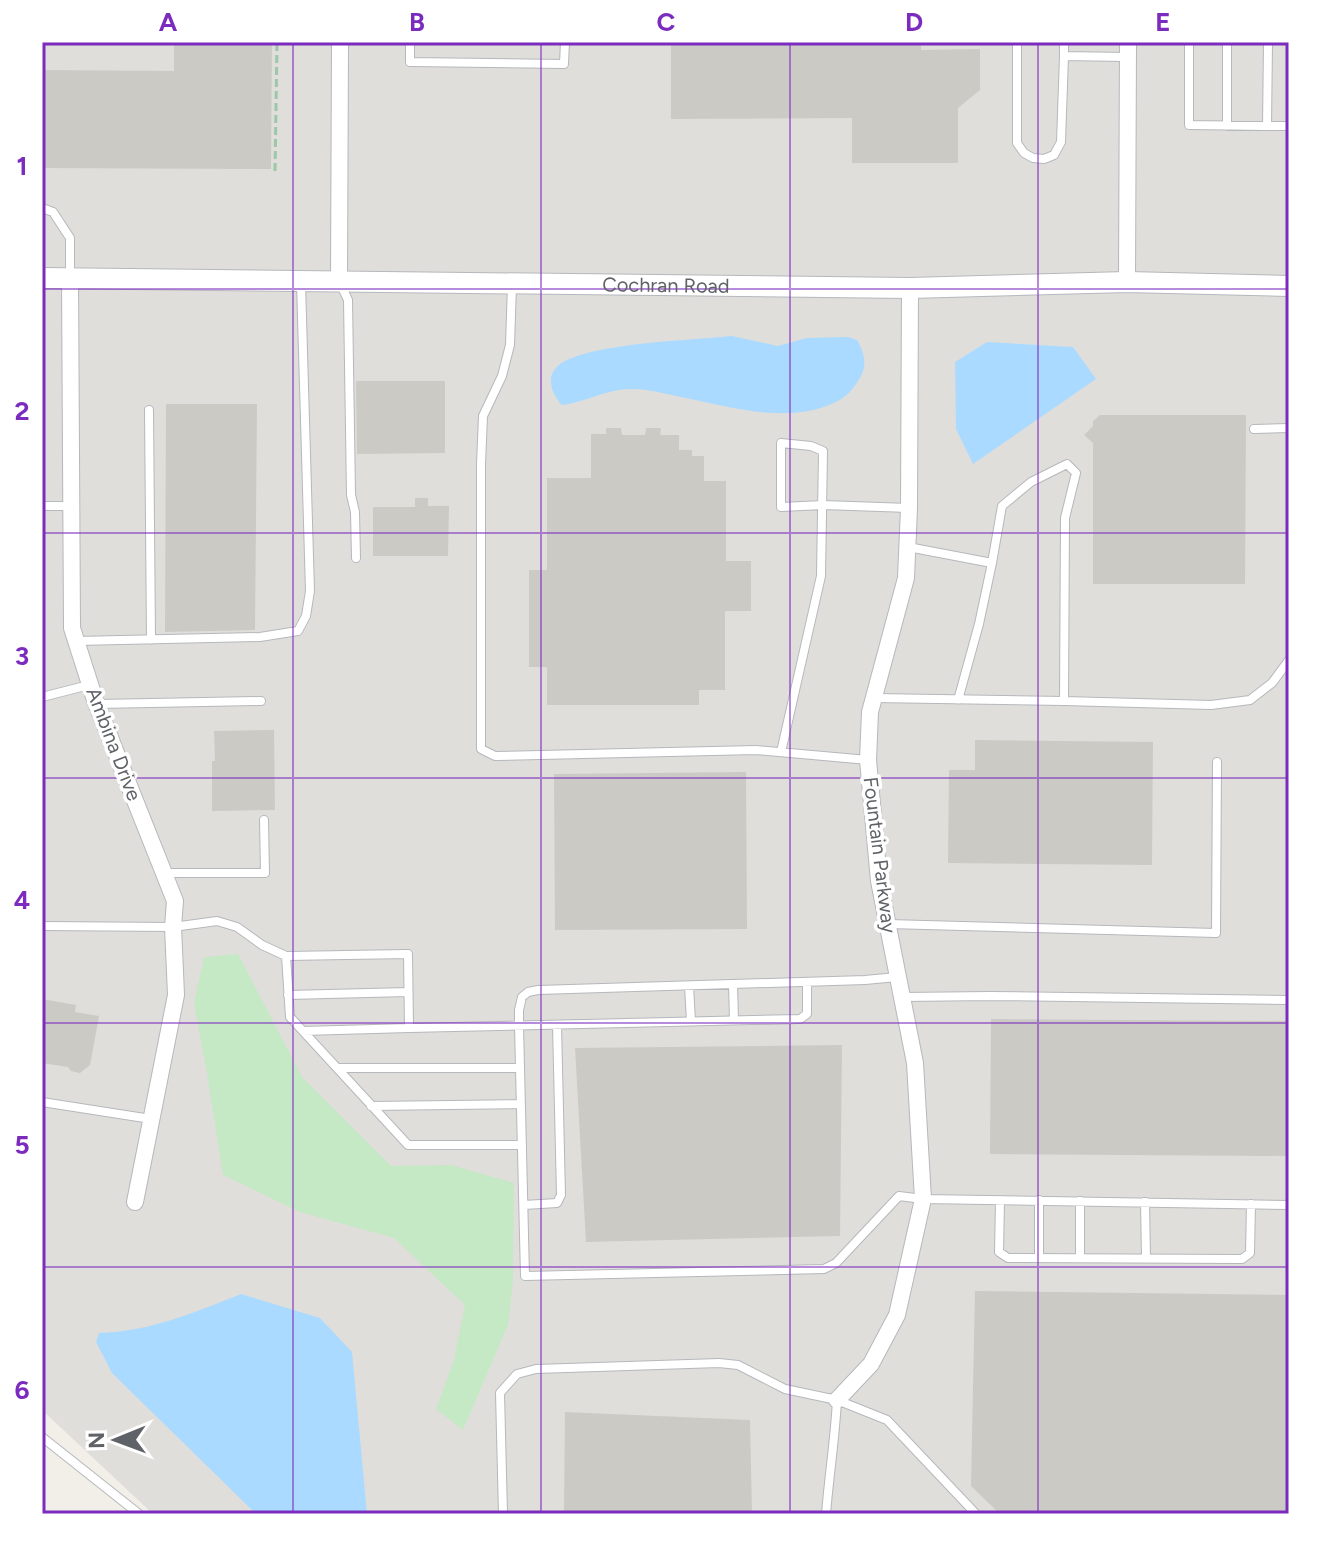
<svg xmlns="http://www.w3.org/2000/svg" width="1331" height="1556" font-family="Figtree,sans-serif">
	<style>
		.industrial { fill: #e0deda }
		.green { fill: #c5e8c5 }
		.water { fill: #aadaff }
		.building { fill: #cccac5 }
		.lines { fill: none; stroke-linecap: round; stroke-linejoin: round }
		.service-casing { stroke: #b5b8bc; stroke-width: 10 }
		.minor-casing { stroke: #b5b8bc; stroke-width: 18 }
		.tertiary-casing { stroke: #b5b8bc; stroke-width: 22 }
		.path { stroke: #9cc7a9; stroke-width: 3; stroke-dasharray: 8 4; stroke-linecap: butt }
		.service { stroke: #fff; stroke-width: 8 }
		.minor { stroke: #fff; stroke-width: 16 }
		.tertiary { stroke: #fff; stroke-width: 20 }
		.grid { fill: none; stroke: #7b2cbf; stroke-width: 2; stroke-opacity: 0.55 }
		.labels { text-anchor: middle; stroke-width: 7; stroke-linejoin: round; paint-order: stroke }
		.street-label { font-size: 20px; fill: #5f6368; stroke: #fff }
		.neatline { fill: none; stroke: #7b2cbf; stroke-width: 3 }
		.grid-label { font-size: 26px; text-anchor: middle; font-weight: bold; fill: #7b2cbf }
	</style>
	<rect width="100%" height="100%" fill="#f1efe8"/>
	<path class="industrial" d="M42,42H1289V1514H153L42,1410Z"/>
	<path class="green" d="M238,954L302,1077L391,1166L451,1165L514,1183L513,1280L508,1325L463,1430L436,1409L454,1360L465,1305L394,1238L300,1212L223,1175L207,1073L194,1003L204,957Z"/>
	<path class="water" d="M732,336L778,346L807,338L848,337L857,340C866,356 868,368 856,384C848,397 836,403 821,408C773,422 724,405 676,396C662,393 648,389 634,389C608,388 587,402 562,405C553,396 545,378 557,367C580,343 696,340 732,336Z
		M987,342L1073,347L1096,379L973,464L956,429L955,362Z
		M241,1294L320,1318L352,1352L367,1514H256L112,1373L96,1342L99,1333C148,1332 196,1312 241,1294Z"/>
	<path class="building" d="M174,42H272L271,169L42,168V70L174,71Z
		M671,42H921V50L980,49V90L958,108V163H852V118L671,119Z
		M356,381H445V453L357,454Z
		M166,404H257L255,630L165,632Z
		M1100,415H1246L1245,584H1093V443L1084,435L1093,426V421Z
		M606,428H621L622,435H645L646,428H661L660,435H679V450H692V456H704V481H726V561H751V611H725V690H699V705H547V667H529V570H547V478H591V434H606Z
		M415,498H428V506H449L448,556H373V507H415Z
		M274,730L275,810L212,811V761H215L214,731Z
		M975,740L1153,742L1152,865L948,863L949,770H975Z
		M746,772L747,929L555,930L554,774Z
		M42,999L76,1005L75,1012L99,1016L90,1065L80,1073L71,1071L68,1067L42,1063Z
		M991,1019L1289,1021V1156L990,1154Z
		M842,1045L840,1236L586,1242L575,1048Z
		M975,1291L1289,1295V1514H1000L971,1486Z
		M565,1412L750,1420L752,1514H564Z"/>
	<g class="lines">
		<defs>
			<path id="service" d="M410,42V62L564,64L565,42
				M1017,42V143L1024,153L1033,158L1044,159L1054,155L1061,142L1064,56L1127,57
				M1064,42V56
				M1189,42V125L1267,126
				M1268,42L1267,126H1289
				M1227,126V42
				M42,208L53,212L70,238V278
				M340,283L348,300L351,495L355,512L356,558
				M512,285L510,345L502,376L483,416L481,464V749L495,756L756,750L868,760
				M149,410L151,640
				M1254,429L1289,428
				M42,506H71
				M76,641L260,637L298,631L306,616L310,591L301,283
				M42,697L89,685
				M874,698L1064,701L1065,518L1076,473L1067,464L1031,482L1002,506L992,563L908,547
				M958,700L979,624L992,563
				M1064,701L1211,705L1250,700L1272,683L1289,660
				M98,704L261,701
				M781,752L821,576L823,451L811,446L781,443V507L823,505L909,508
				M165,873H265L264,820
				M888,924L1216,933L1217,762
				M42,926L173,927L217,921L237,927L262,945L286,956L290,1017L408,1145H522
				M286,956L408,954L409,1028L800,1019L807,1014V982
				M897,977L865,980L538,990L528,992L522,997L519,1010V1026L525,1276L824,1269L836,1263L899,1196L923,1199L1289,1205
				M733,984L734,1020
				M689,986L691,1021
				M288,995L408,992
				M902,997L991,996L1289,1000
				M303,1031L409,1028
				M337,1068H520
				M42,1102L151,1119
				M371,1106L521,1104
				M1000,1200L999,1252L1008,1258L1242,1259L1250,1253L1251,1204
				M1145,1202L1146,1258
				M524,1205L557,1203L561,1195L557,1025
				M1039,1258V1200
				M1080,1258V1201
				M42,1437L139,1514
				M503,1514L500,1393L517,1374L536,1369L719,1363L738,1365L785,1389L837,1400L887,1420L976,1514
				M826,1514C829,1476 835,1439 837,1400"/>
			<path id="minor" d="M70,278L72,628L95,700L175,901L173,927L176,995L135,1202
				M339,282L340,42
				M1127,282L1128,42
				M837,1400L871,1364L897,1315L923,1199L915,1063L879,881L868,760L870,712L906,578L909,508L910,288"/>
			<g id="tertiary">
				<path id="s1" d="M42,278L910,288L1127,282L1289,286"/>
			</g>
		</defs>
		<use href="#service" class="service-casing"/>
		<use href="#minor" class="minor-casing"/>
		<use href="#tertiary" class="tertiary-casing"/>
		<path class="path" d="M275,171L277,42"/>
		<use href="#service" class="service"/>
		<use href="#minor" class="minor"/>
		<use href="#tertiary" class="tertiary"/>
	</g>
	<path class="grid" d="M293,42V1514M541,42V1514M790,42V1514M1038,42V1514M42,289H1289M42,533H1289M42,778H1289M42,1023H1289M42,1267H1289"/>
	<g class="labels">
		<g class="street-label">
			<text dy="7" stroke="none"><textPath href="#s1" startOffset="624">Cochran Road</textPath></text>
			<text transform="translate(114 744) rotate(69)" y="7">Ambina Drive</text>
			<text transform="translate(880 855) rotate(83)" y="7">Fountain Parkway</text>
		</g>
	</g>
	<rect width="1331" height="1556" fill="none" stroke="#ffffff" stroke-width="88"/>
	<g transform="translate(116 1440) rotate(269)" stroke="#ffffff" stroke-width="6" paint-order="stroke">
	<path d="M0-6L14 30L0 20L-14 30Z" fill="#5f6368"/>
	<text y="-12" font-size="22" font-weight="bold" text-anchor="middle" fill="#5f6368">N</text>
	</g>
	<rect x="44" y="44" width="1243" height="1468" class="neatline"/>
	<g class="grid-label">
		<text x="168" y="31">A</text>
		<text x="417" y="31">B</text>
		<text x="666" y="31">C</text>
		<text x="914" y="31">D</text>
		<text x="1163" y="31">E</text>
		<text x="22" y="175">1</text>
		<text x="22" y="420">2</text>
		<text x="22" y="665">3</text>
		<text x="22" y="909">4</text>
		<text x="22" y="1154">5</text>
		<text x="22" y="1399">6</text>
	</g>
</svg>
